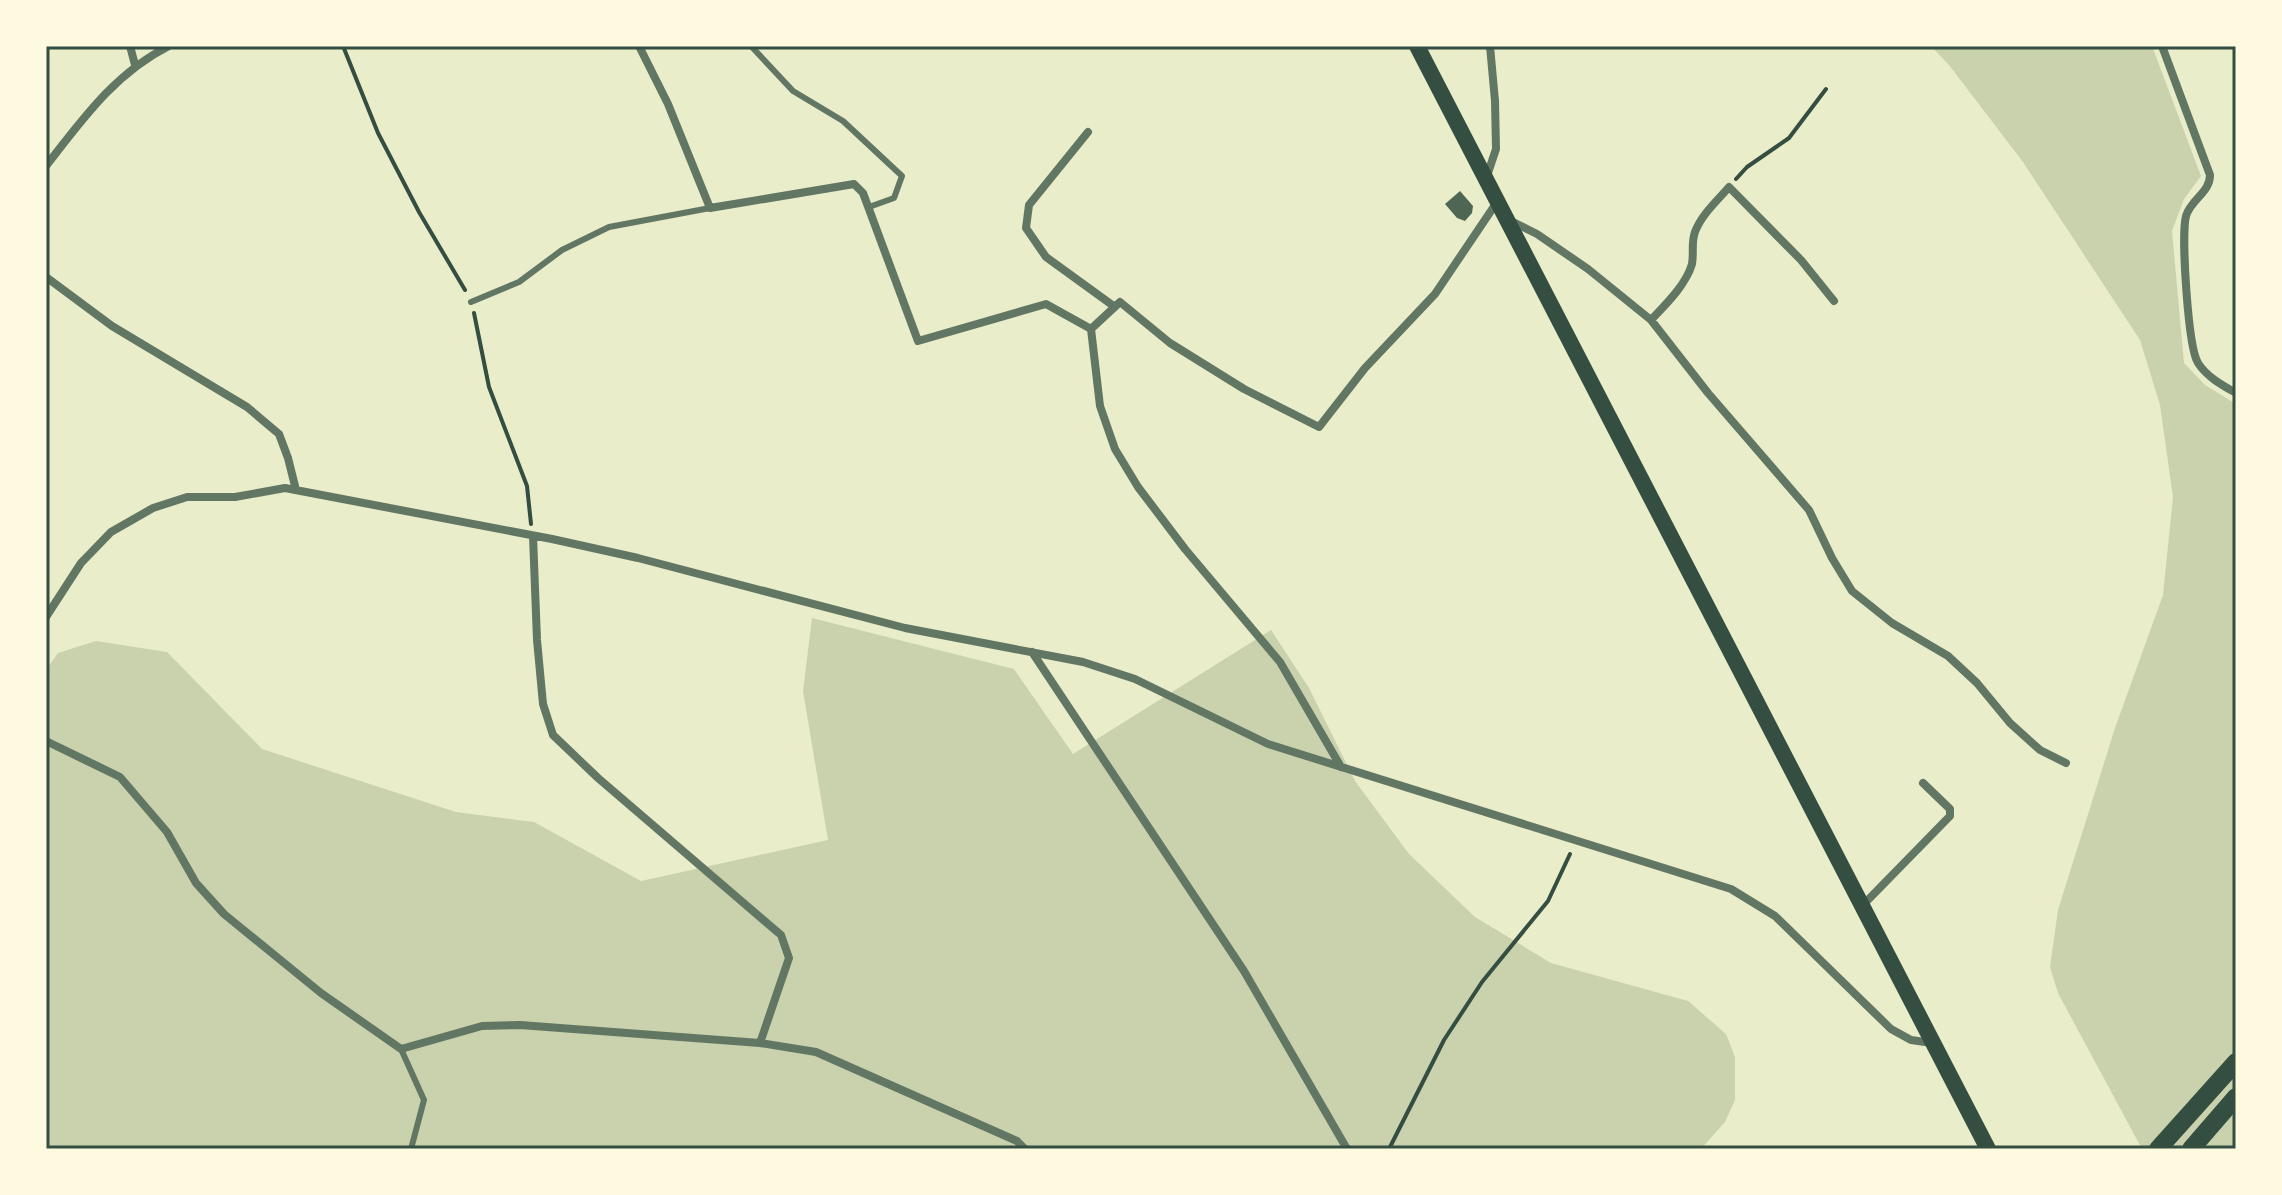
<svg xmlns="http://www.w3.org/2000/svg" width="2282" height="1195" font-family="'DM Sans',sans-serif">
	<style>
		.green { fill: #cad2ad }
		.building { fill: #4f6655 }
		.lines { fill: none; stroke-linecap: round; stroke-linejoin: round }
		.path { stroke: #344e41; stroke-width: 4 }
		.service { stroke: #617663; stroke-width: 6 }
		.minor { stroke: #617663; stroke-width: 8 }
		.secondary { stroke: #344e41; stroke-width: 16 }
		.trunk { stroke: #344e41; stroke-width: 18 }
		.neatline { fill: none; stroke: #344e41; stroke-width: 3 }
	</style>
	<rect width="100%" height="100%" fill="#e9edc9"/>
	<path class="green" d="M1931,46H2152L2201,176L2184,199L2172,231L2184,363L2205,385L2236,404V1149H2142L2058,993L2050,967L2058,910L2115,728L2163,595L2173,497L2160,405L2140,340L2023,162L1949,65Z
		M812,618L1014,669L1073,754L1271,630L1309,688L1355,781L1409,854L1475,917L1551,963L1688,1001L1726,1034L1735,1057V1100L1725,1122L1701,1149H46V803L48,796L46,773V670L58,653L96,641L167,652L262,749L456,812L534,822L641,881L828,840L803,691Z"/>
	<path class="building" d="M1460,191L1473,206L1472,213L1465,221L1457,218L1445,204Z"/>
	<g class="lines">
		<path class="path" d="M343,46L378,133L419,212L465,290
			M1736,179L1747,167L1789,138L1826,89
			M474,313L489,387L527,486L531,524
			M1389,1149L1444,1040L1482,982L1548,901L1570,854"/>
		<path class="service" d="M751,46L793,91L843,121L902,176L894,198L869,207
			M471,302L519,282L562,250L609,227L710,208
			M401,1049L424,1100L411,1149"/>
		<path class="minor" d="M130,46L135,65
			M639,46L668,104L710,208L854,184L863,193L918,341L1046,304L1091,329
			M2162,46L2210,175C2210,193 2191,199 2186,216C2181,235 2188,347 2198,363C2207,377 2222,385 2236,393
			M1088,132L1029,205L1026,228L1046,257L1115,307
			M46,166C82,120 115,73 169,46
			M1487,176L1496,149L1495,101L1490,46
			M1511,221L1537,234L1588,269L1651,320L1708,393L1809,510L1832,558L1852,591L1892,623L1948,656L1977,683L2010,723L2040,750L2066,763
			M46,277L112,326L247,407L279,434L288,458L296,490
			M1651,320C1665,305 1686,285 1692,264C1694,254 1691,242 1695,232C1701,215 1718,200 1729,187L1801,260L1834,301
			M1091,329L1120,302L1170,343L1244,389L1319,427L1365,368L1435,294L1497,202
			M1091,329L1100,406L1115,449L1138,487L1185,549L1280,662L1341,767
			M533,536L537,640L543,704L553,735L598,778L781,935L789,958L760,1043
			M46,617L81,563L111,532L153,508L187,497H235L285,488L552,539L638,558L905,628L1083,662L1135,679L1268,744L1731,889L1775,916L1891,1029L1911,1040L1932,1043
			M1032,652L1244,971L1347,1149
			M46,741L120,777L167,832L196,883L224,914L321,993L401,1049L482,1026L520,1025L760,1043L816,1052L1017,1141L1025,1149
			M1862,906L1950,816V809L1923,783"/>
		<path class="secondary" d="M1417,46L1988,1149"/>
		<path class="trunk" d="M2158,1149L2236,1062
			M2191,1149L2236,1097"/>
	</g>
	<rect width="2282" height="1195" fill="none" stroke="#fefae0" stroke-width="96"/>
	<rect x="48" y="48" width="2186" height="1099" class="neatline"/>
</svg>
